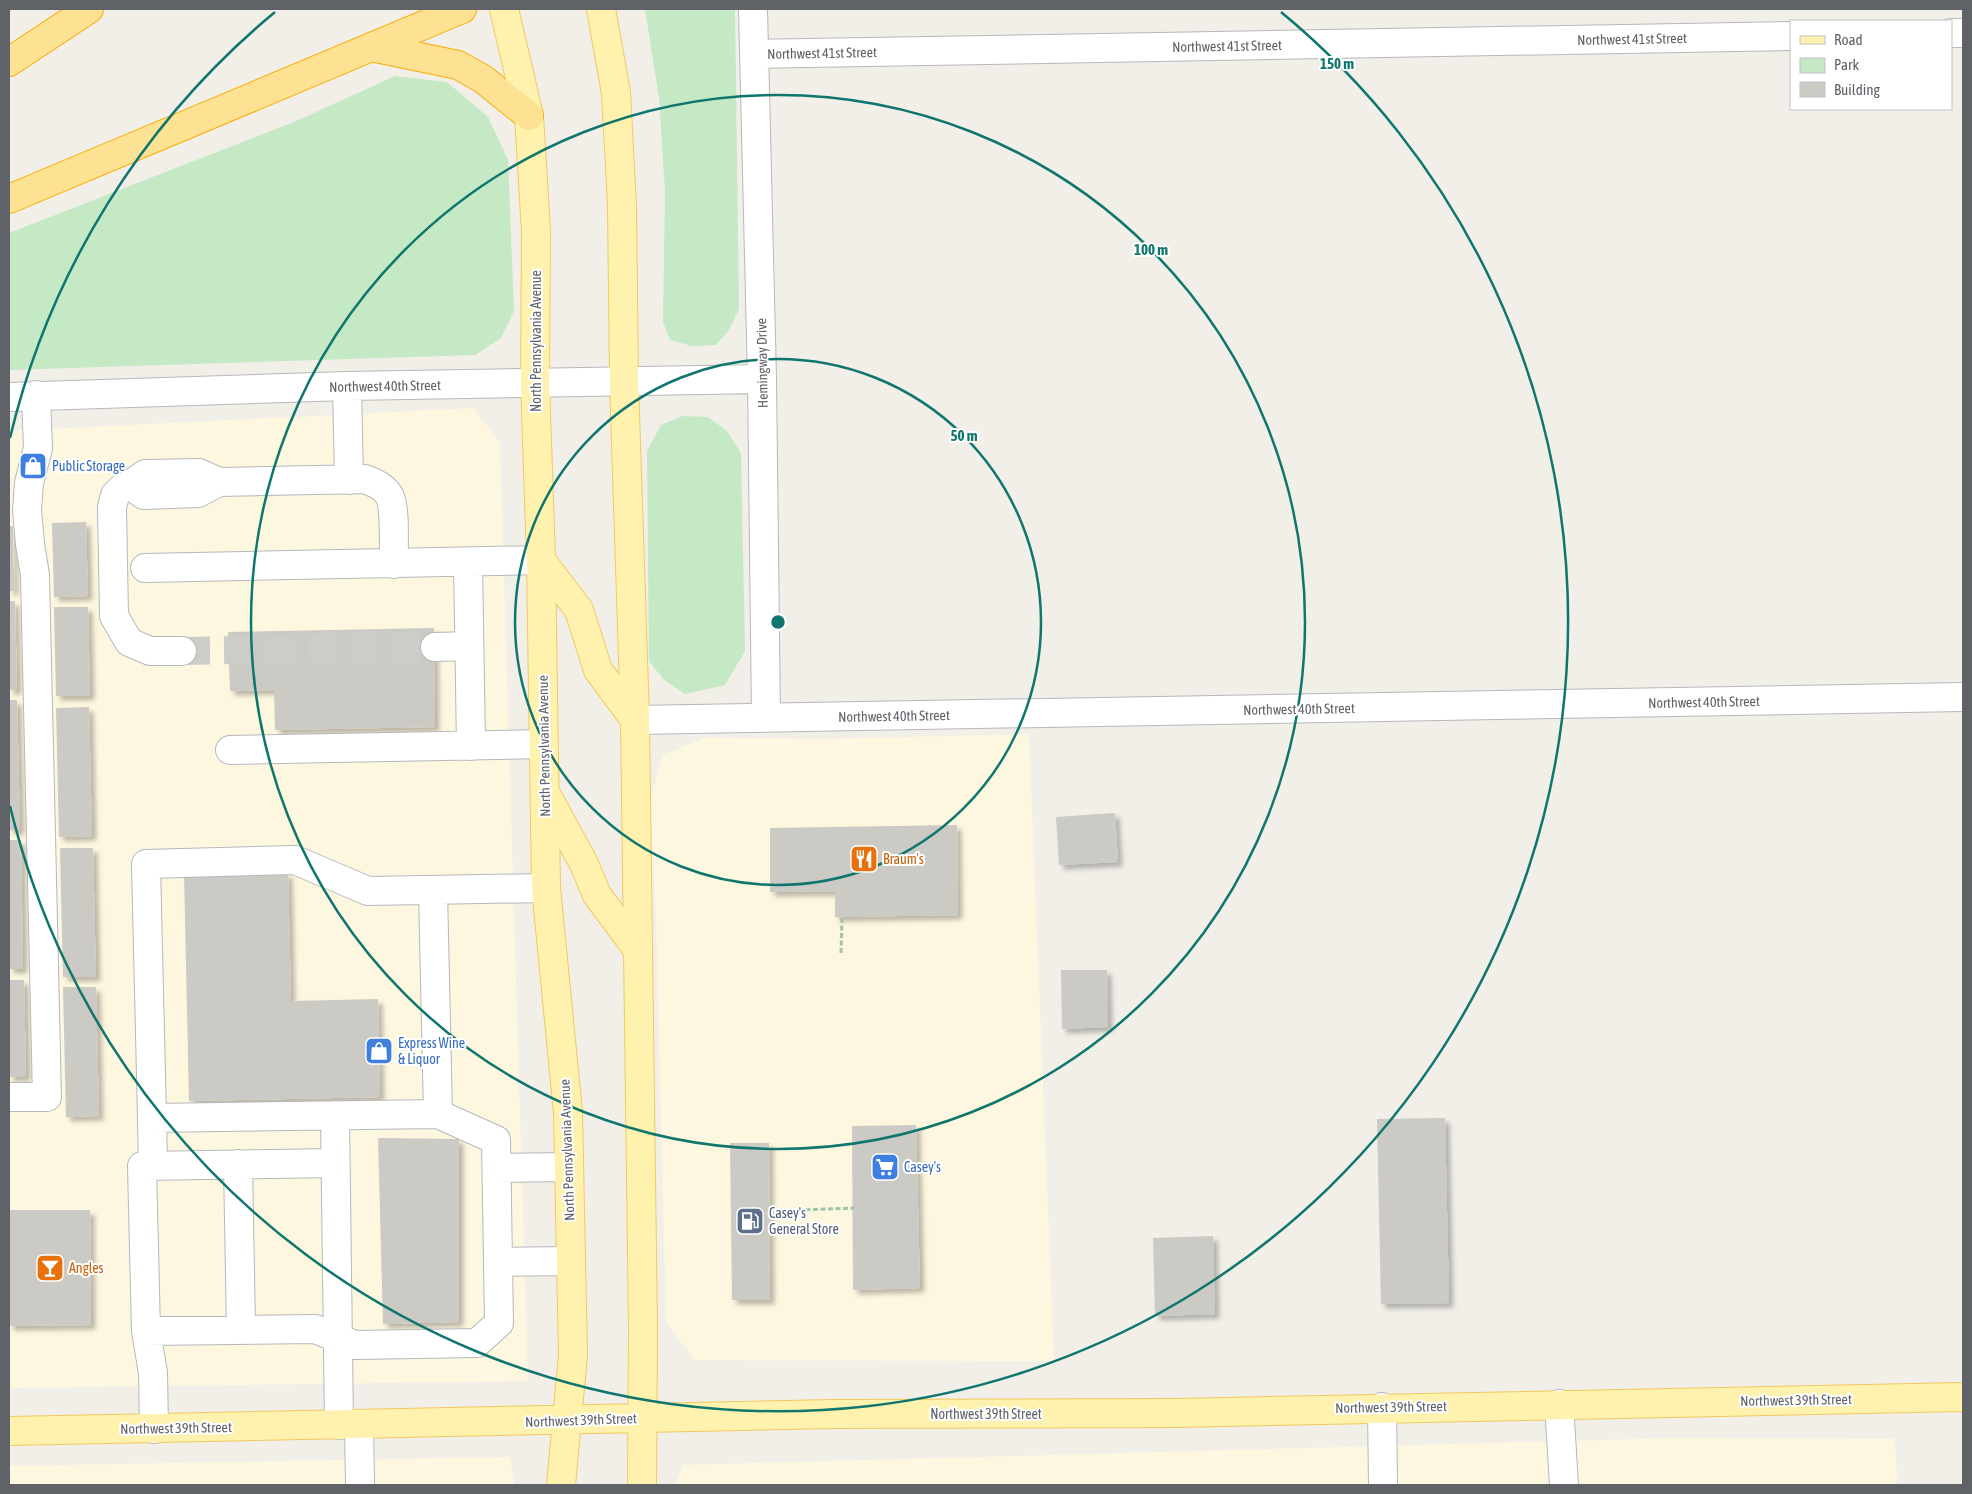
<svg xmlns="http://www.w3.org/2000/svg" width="1972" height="1494" font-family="'Asap Condensed',sans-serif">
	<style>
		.commercial { fill: #fef7e0 }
		.green { fill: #c5e8c5 }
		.building { fill: #cccac5; filter: url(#shadow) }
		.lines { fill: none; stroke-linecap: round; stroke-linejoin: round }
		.minor-tunnel { stroke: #ccccc8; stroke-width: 28; stroke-dasharray: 28 14; stroke-linecap: butt }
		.minor-casing { stroke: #b5b8bc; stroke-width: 30 }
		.major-casing { stroke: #f2c960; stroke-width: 30 }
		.highway-casing { stroke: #f9ab00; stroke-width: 30 }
		.path { stroke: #9cc7a9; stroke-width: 3; stroke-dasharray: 5 2.5; stroke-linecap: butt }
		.minor { stroke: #fff; stroke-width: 28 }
		.major { stroke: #fff2af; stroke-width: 28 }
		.highway { stroke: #fde293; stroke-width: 28 }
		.ring { fill: none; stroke: #0f766e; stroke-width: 2.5 }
		.labels { text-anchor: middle; stroke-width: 4; stroke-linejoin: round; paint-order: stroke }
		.street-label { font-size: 14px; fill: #5f6368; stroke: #fff }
		.shop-label { font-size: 14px; fill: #366cbe; stroke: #fff; text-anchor: start }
		.food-label { font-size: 14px; fill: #c56008; stroke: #fff; text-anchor: start }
		.service-label { font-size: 14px; fill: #4e5e75; stroke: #fff; text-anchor: start }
		.centre { fill: #0f766e; stroke: #fff; stroke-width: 2.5 }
		.ring-label { font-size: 15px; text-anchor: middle; font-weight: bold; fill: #0f766e; stroke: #fff; stroke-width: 4; stroke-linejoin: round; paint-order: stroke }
	</style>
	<defs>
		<filter id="shadow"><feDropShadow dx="4.5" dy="4.5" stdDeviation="2.5" flood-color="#0004"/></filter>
	</defs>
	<rect width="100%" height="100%" fill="#f1efe8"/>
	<path class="commercial" d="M474,408L500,444L528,1381L9,1388V431Z
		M1029,734L1054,1361L694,1360L666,1321L656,916L649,802L663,755L704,738L832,739Z
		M1677,1438L1895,1439L1897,1485H675L683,1465Z
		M510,1457L514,1485H9V1466Z"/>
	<path class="green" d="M645,9H735L739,309L729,330L716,345L692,346L670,340L663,322L665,192L659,98Z
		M395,76L447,82L488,117L508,160L514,311L501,338L475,355L9,370V233L294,122Z
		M683,416L708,417L727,431L741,453L745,651L725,685L685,694L664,680L649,661L647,451L661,425Z"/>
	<path class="building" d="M86,522L88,596L54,597L52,523Z
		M9,526H13L14,591H9Z
		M9,601H15L17,690H9Z
		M54,607H88L90,696H56Z
		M434,628L435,727L275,730L274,690L230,691L228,632Z
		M9,700H17L20,830H9Z
		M89,707L92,836L59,837L56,708Z
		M1115,813L1118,862L1059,865L1056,817Z
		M957,825L958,915L835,917V891L770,892V828Z
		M9,840H21L23,969H9Z
		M60,848H93L96,977H63Z
		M288,873L291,1001L378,999L380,1097L189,1101L184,875Z
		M1061,970H1107L1108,1027L1062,1029Z
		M9,980H24L26,1077H9Z
		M63,987H96L99,1116L66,1117Z
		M1445,1118L1449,1303L1381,1304L1377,1119Z
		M916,1125L920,1288L853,1290L852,1126Z
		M378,1138L459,1139V1322L383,1324Z
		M730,1143H769L770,1300H732Z
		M9,1210H90L91,1325L9,1326Z
		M1213,1236L1215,1314L1155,1316L1153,1238Z"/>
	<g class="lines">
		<path class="minor-tunnel" d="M182,651L435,647"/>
		<defs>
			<path id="minor" d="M753,9L762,379L766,718
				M1951,33H1963
				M754,54L1791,36
				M347,386L349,480
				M9,397L347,386L762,379
				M130,485L144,495L198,493L219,482
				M468,562L471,746
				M145,568L541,560
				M435,647L469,646
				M182,651H150L129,642L114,616L112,507L115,495L122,488L130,485L145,474L199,473L219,482L365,479C375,483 385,487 390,497C396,512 393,547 394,564
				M635,720L1963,697
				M230,750L543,744
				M433,890L438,1114L152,1118L146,864L295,860L368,891L546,888
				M9,1097H47L35,575L30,544L27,510L29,483L38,448L36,395
				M438,1114L496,1140L498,1262L571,1261
				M335,1116L339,1425
				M152,1118L153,1166
				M238,1164L241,1329
				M497,1168L569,1167
				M146,1331L315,1329L355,1345L477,1343L499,1323L498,1262
				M1559,1404L1564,1485
				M1382,1407L1383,1485
				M359,1424L360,1485
				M154,1429L153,1373L146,1331L142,1166L335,1163"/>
			<path id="major" d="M504,9L529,116L536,232L535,382L541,560L546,888L568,1112L571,1261L573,1355L561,1485
				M601,9L616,93L622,205L624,381L635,720L643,1329L642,1485
				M541,560L579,610L598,670L635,720
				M546,794L584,864L597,895L638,950
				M9,1431L643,1418L834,1414L1176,1413L1963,1397"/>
			<path id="highway" d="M371,47L458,65L483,79L529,116
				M9,62L89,9
				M9,199L462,9"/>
		</defs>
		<use href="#minor" class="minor-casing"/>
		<use href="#major" class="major-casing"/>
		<use href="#highway" class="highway-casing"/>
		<path class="path" d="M841,953L842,917
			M798,1210L854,1208"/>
		<use href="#minor" class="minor"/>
		<use href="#major" class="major"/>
		<use href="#highway" class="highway"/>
	</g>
	<g class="ring">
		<circle cx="778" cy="622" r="263"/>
		<circle cx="778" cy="622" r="527"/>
		<path d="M10 438A790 790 0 0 1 275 12M1281 12A790 790 0 1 1 10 806"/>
	</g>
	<defs>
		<symbol id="shop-square" viewBox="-11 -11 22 22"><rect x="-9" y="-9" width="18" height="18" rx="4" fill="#3f7fe0" stroke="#fff"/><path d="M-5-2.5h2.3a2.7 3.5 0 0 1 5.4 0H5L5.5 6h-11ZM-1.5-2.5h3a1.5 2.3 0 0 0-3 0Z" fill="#fff"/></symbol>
		<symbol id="restaurant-square" viewBox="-11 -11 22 22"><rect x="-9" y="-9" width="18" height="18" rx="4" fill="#e8710a" stroke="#fff"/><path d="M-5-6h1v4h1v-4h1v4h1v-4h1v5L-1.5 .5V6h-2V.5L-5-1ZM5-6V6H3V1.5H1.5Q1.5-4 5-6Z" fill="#fff"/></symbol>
		<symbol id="supermarket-square" viewBox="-11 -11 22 22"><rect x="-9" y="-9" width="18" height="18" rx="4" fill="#3f7fe0" stroke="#fff"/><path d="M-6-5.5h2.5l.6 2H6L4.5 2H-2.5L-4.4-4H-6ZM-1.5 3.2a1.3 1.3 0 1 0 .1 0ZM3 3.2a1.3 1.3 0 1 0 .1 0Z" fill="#fff"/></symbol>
		<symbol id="fuel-square" viewBox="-11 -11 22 22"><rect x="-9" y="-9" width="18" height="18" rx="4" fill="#5c6f8a" stroke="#fff"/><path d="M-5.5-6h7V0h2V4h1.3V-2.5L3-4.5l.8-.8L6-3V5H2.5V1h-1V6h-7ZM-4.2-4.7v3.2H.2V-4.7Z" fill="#fff"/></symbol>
		<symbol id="bar-square" viewBox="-11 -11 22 22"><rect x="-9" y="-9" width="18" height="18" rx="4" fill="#e8710a" stroke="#fff"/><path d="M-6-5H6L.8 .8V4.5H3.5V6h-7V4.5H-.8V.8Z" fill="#fff"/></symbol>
	</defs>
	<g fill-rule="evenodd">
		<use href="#shop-square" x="17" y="450" width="32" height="32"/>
		<use href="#restaurant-square" x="848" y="843" width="32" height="32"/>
		<use href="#shop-square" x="363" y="1035" width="32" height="32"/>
		<use href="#supermarket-square" x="869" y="1151" width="32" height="32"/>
		<use href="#fuel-square" x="734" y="1205" width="32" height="32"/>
		<use href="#bar-square" x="34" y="1252" width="32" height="32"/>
	</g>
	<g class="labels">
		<g class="street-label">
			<text transform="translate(1632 39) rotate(-1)" y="5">Northwest 41st Street</text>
			<text transform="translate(1227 46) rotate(-1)" y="5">Northwest 41st Street</text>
			<text transform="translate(822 53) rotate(-1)" y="5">Northwest 41st Street</text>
			<text transform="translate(536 341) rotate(-90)" y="5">North Pennsylvania Avenue</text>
			<text transform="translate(762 363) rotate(-91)" y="5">Hemingway Drive</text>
			<text transform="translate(385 386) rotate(-1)" y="5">Northwest 40th Street</text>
			<text transform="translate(1704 702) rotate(-1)" y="5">Northwest 40th Street</text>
			<text transform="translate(1299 709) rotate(-1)" y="5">Northwest 40th Street</text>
			<text transform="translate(894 716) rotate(-1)" y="5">Northwest 40th Street</text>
			<text transform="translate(544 746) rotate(-91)" y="5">North Pennsylvania Avenue</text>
			<text transform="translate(567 1150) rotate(-92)" y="5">North Pennsylvania Avenue</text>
			<text transform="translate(1796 1400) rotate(-1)" y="5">Northwest 39th Street</text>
			<text transform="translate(1391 1407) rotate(-1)" y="5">Northwest 39th Street</text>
			<text x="986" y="1419">Northwest 39th Street</text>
			<text transform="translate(581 1420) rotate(-2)" y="5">Northwest 39th Street</text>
			<text transform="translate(176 1428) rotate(-1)" y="5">Northwest 39th Street</text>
		</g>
		<g class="shop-label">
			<text x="52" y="471">Public Storage</text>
			<text x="398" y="1048">Express Wine<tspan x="398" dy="16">&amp; Liquor</tspan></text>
			<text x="904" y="1172">Casey's</text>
		</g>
		<g class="food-label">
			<text x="883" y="864">Braum's</text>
			<text x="69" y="1273">Angles</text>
		</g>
		<g class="service-label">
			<text x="769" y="1218">Casey's<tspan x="769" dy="16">General Store</tspan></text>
		</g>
	</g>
	<circle cx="778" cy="622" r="8" class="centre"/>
	<g class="ring-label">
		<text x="1337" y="69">150 m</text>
		<text x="1151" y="255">100 m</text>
		<text x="964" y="441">50 m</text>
	</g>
	<rect width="1972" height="1494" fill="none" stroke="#5f6368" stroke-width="20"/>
	<rect x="1790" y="20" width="162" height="90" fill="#ffffff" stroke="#bfc1c3"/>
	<rect x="1800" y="36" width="25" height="8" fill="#fff2af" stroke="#bfc1c3"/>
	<text x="1834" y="45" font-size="15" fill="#5f6368">Road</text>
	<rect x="1800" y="58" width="25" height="15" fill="#c5e8c5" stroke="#bfc1c3"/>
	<text x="1834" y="70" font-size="15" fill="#5f6368">Park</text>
	<rect x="1800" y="82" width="25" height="15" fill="#cccac5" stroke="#bfc1c3"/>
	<text x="1834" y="95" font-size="15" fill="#5f6368">Building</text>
</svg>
